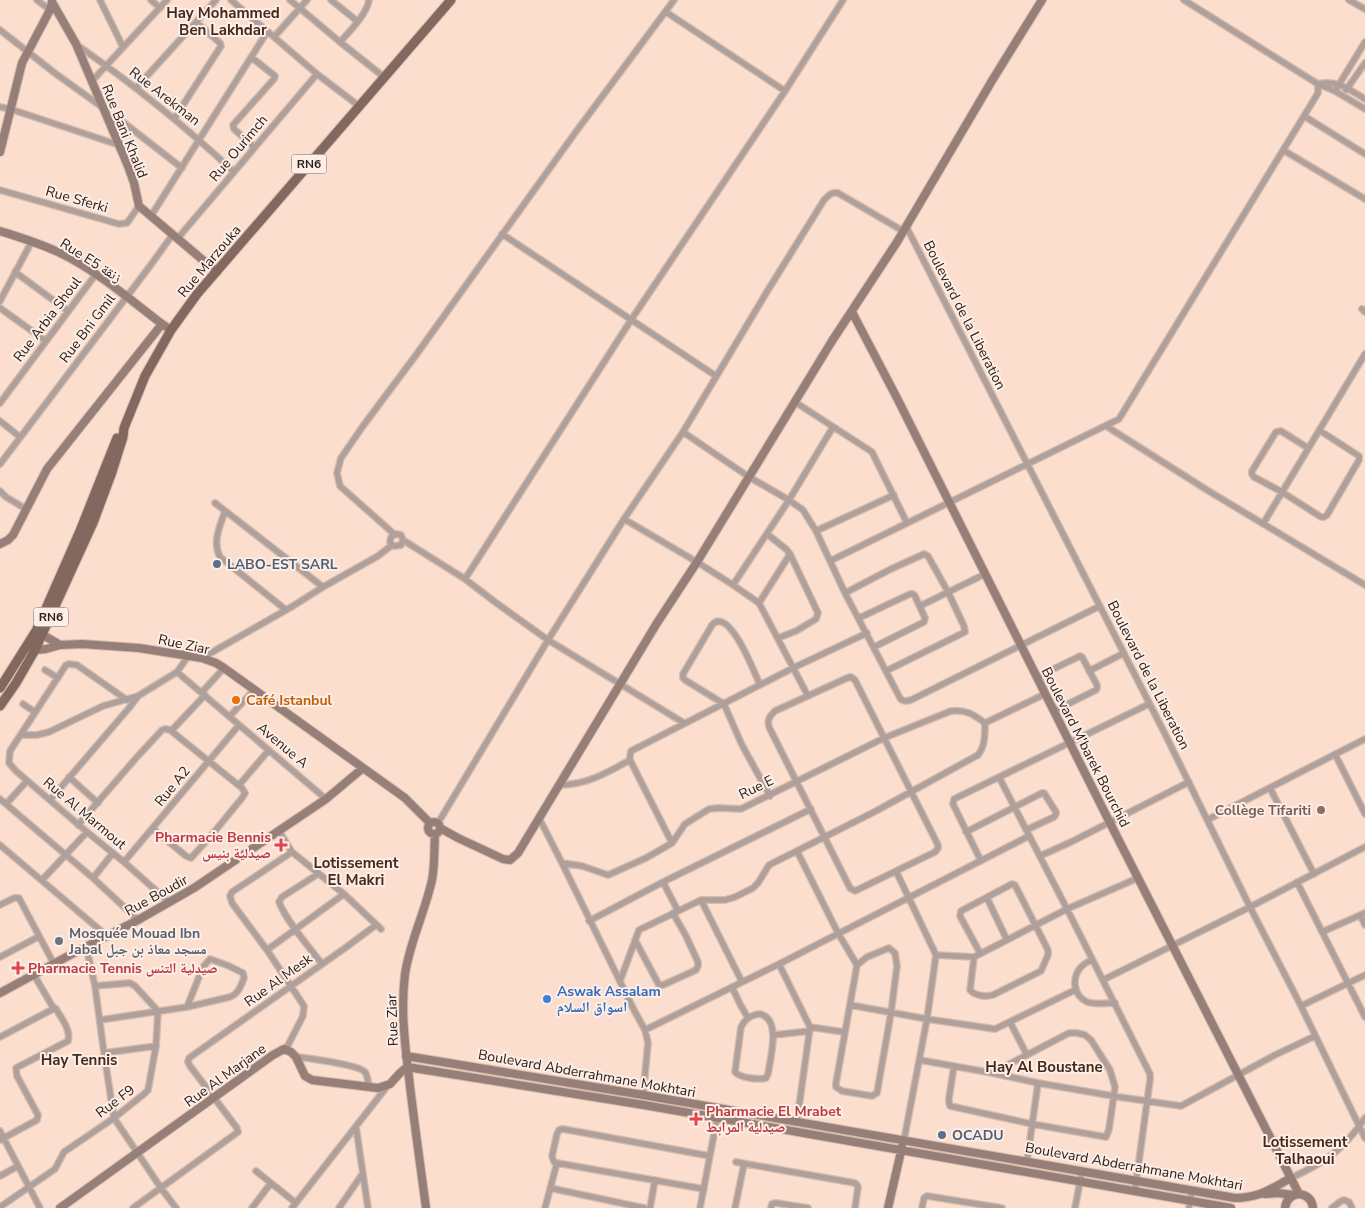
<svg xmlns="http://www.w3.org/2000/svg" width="1365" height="1208" font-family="'Nunito Sans','Noto Naskh Arabic',sans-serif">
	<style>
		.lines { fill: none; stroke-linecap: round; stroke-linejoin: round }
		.street-casing { stroke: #d6bcad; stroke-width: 8 }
		.secondary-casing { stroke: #d6bcad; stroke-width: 10 }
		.primary-casing { stroke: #d6bcad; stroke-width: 11 }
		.street { stroke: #b0a09b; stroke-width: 5.5 }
		.secondary { stroke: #967f78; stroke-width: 8 }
		.primary { stroke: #83685f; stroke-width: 9 }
		.service-dot { fill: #5c6f8a; stroke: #fdeee7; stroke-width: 2 }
		.food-dot { fill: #e8710a; stroke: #fdeee7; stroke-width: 2 }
		.education-dot { fill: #8d6e63; stroke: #fdeee7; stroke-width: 2 }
		.health-dot { fill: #e0444e; stroke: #fdeee7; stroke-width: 2 }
		.worship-dot { fill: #6b7280; stroke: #fdeee7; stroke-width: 2 }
		.shop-dot { fill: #3f7fe0; stroke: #fdeee7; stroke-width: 2 }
		.labels { text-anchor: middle; stroke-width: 4; stroke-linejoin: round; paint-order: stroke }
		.shield { fill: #fdeee7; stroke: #6b5e57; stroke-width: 1 }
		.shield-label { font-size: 12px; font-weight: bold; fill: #2d2019 }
		.street-label { font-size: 14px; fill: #2d2019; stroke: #fdeee7 }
		.service-label { font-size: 14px; font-weight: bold; fill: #4e5e75; stroke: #fdeee7; text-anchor: start }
		.food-label { font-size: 14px; font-weight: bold; fill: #c56008; stroke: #fdeee7; text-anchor: start }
		.education-label { font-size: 14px; font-weight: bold; fill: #785e54; stroke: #fdeee7; text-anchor: end }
		.health-label { font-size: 14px; font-weight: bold; fill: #be3a42; stroke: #fdeee7; text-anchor: start }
		.worship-label { font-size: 14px; font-weight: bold; fill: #5b616d; stroke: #fdeee7; text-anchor: start }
		.shop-label { font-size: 14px; font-weight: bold; fill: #366cbe; stroke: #fdeee7; text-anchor: start }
		.neighbourhood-label { font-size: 15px; font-weight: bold; fill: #45291a; stroke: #fdeee7 }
	</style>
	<rect width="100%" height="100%" fill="#fbdece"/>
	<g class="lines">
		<defs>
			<path id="street" d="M37,0L50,10
				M100,0L123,47
				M151,0L160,8
				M231,0L317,74L359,106
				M290,0L340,42L384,77
				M331,0L357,21
				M1184,0L1318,84L1335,91L1365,109
				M1349,0L1365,9
				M666,12L785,91
				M0,30L56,74L102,107
				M274,37L307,0
				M340,42C349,32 367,14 369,0
				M77,45C133,84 185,126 234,172
				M251,57L275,76L274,79L233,125L234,129L254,147
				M91,82L167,0
				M1318,84C1339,80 1348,89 1365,99
				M136,88L216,0
				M1346,90L1365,63
				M1335,91L1365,42
				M0,107L10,109L119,145
				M1304,116L1365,154
				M174,119L221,46L220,43L196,22
				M111,128L116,121L123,122L182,168
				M1283,150L1365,199
				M0,190L119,224L127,223L139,206
				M151,216L267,32
				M906,226L1164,732L1250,907L1301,1006L1365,1138
				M502,234L716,376
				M178,238L317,74
				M15,272L68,311
				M0,301L32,241
				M0,308L46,341
				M1362,309L1365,312
				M795,402L872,452L907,523
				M0,403L96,274
				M0,421L20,437
				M1106,426L1207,490L1365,585
				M683,432L749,477L789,500L803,510L816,531L845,593L900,698C903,702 907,701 911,700L1100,606
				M1308,448L1281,431L1276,432L1252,471V474L1254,477L1282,492L1321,517H1324L1327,515L1359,460V456L1319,430
				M0,464L150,266L173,234
				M0,491L6,497L26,509
				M215,503L323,587
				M225,511C220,526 212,542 220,557L286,610
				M624,519L697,562L733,585L759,603L808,696
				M1263,524L1365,354
				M816,531L894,495
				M394,534L340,486L337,473L341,458L363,426L416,355L575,133L674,0
				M767,534L786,549L790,554L818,613L816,619L796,631L778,638
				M403,540L465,579L495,602L548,640L684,723
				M830,561L1119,419L1318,93V84
				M465,579L631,320L785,91L843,0
				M733,585L789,500L833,427
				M845,593L891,569L924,554L928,556L948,592L964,626L965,632L886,671
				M759,603L790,554
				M920,606L985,574
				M859,618L910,594H913L915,596L925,618L924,622L874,647
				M202,658L293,606L323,587L378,556L392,545L395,546L401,545L403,540L401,535L396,534L391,537L390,542L392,545
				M45,670L58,678
				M1089,671L1124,653
				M177,672L326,799
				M851,677L855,680L938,845V848L935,852L855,891L850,888L769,727C767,719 770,716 775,711L847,678Z
				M1037,677L1080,656L1082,657L1097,685V688L1096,690L1054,711
				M760,685C755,674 729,605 712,625L683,674V678L685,680L724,704L742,745L770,796
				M202,692L224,668
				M127,700L77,665L69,664L66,665L10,751L9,763L16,771L87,832L124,862L169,902
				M23,704L35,712
				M230,716L254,690
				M172,730L205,695
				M21,735H37L49,732L103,706L138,696L177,672L189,655
				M1335,754L1365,814
				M69,777L98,803
				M999,777L1067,909L1150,1074V1080L1135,1190
				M239,785L269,750
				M559,785C586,785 607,773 630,760
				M1270,788L1314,874
				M0,799L93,878L138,920
				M50,800L129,708L138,696
				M6,804L27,781
				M539,818L562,863L634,1010L645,1030L648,1043L643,1095
				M1207,820L1365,739
				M438,823L548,640L624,519L683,432L768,290L824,200C829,195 831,192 838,193L903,231
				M78,825L137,757L162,730L165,729L170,730L242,788L245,793L242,798L210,837L191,858L186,856L153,829
				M279,831L292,852L344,894L381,929
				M966,832L1042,793H1044L1056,812V814L1054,817L1026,830
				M672,843L630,760V756L631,751L793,668L867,633
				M0,845L107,936
				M797,851L838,933L857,965L836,1083V1087L842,1091L872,1096L877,1093L878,1087L891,1013L897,966L895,953L889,948L867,957L857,965
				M1040,856L1071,842L1189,782
				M981,861L953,804L954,799L1149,704
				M124,862L239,725
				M562,863L582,866L608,875L646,858L672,843L685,824L709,809L718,808L741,809L884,738L951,711C966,709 974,715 985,723
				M896,871L936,955L927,1019L904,1140
				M318,874L282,897L279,902C286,921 310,948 322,964
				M93,878L113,853
				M42,880L87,832
				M663,882L678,911
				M1297,882L1365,1017
				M987,898L1007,940
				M701,900L742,982
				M0,905L14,898H19L54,964
				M1360,915L1365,925
				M589,921L663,882L811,809
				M1322,932L1365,913
				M635,940L659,985H663L696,970L698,966V962L686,936L673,913
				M86,946L95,986L104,1053L114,1118L161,1188L176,1208
				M267,950L344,894
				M936,955L974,957L1067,909L1138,878
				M0,957L38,937
				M974,957L970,990C975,996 986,997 993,995L1041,971L1048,955V950L1015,885L1012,884L961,911L960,916L980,953
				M1092,960C1089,961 1085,963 1082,966C1071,977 1073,995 1087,1002C1095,1005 1106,1003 1115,1003
				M779,964L810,1027L797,1121
				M34,975L54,1009
				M1103,980L1250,907L1365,847
				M620,981L639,930L701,900H725L735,897L753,888L758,883L769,865L876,811L978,755C985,746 985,735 985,723L1045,694
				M732,987L740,1004L748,1018
				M850,1005L927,1019L995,1029L1075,990
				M1301,1006L1365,975
				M760,1014C782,1019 770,1059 768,1074L766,1078C758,1080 740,1078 735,1072L741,1027C745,1019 750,1015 760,1014Z
				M100,1020L187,1007L230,997C238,994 241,986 244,978L243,973L229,966L210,959L203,967L187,1007
				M1010,1022L1027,1055
				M810,1027L844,1032
				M645,1030L779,964L1029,836
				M774,1035L810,1031
				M0,1037L55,1008L56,1009C62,1019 71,1030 68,1041L16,1068L17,1076L38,1115L37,1120L0,1140
				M286,1049L303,1016L304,1006L267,950L232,903L230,896L232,892L292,852
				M104,1053L156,1046
				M296,1057C307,1058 360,1065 365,1072C368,1076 368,1083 369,1087
				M920,1060L992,1073L1038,1083L1119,1097L1181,1106L1275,1055L1315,1036
				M954,1066L949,1098V1103L950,1106L1032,1124L1106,1137L1109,1129L1115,1087L1110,1070L1091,1040L1085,1035L1077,1033H1069L992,1073
				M356,1127L368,1208
				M0,1131L40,1208
				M1027,1161L1038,1083
				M736,1162L855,1183L857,1185L858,1187L855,1208
				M256,1171L296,1203
				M0,1176L18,1166
				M1291,1178C1326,1162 1343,1150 1365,1118
				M550,1188L644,1208
				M704,1189L557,1163L554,1162L552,1156L557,1134L559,1130L563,1129L710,1156
				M0,1207L55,1169L64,1152L114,1118L144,1094L148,1090L156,1046L158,1011L135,986L130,983L95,986
				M133,1208L238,1132L237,1128L190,1066L188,1062L189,1058L345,948L376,925
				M252,1208L271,1183
				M292,1208L389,1084
				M339,1208L363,1173
				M545,1208L557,1163
				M650,1208L655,1180
				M700,1208L719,1108
				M735,1208L744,1164
				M771,1208L772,1204L776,1203L808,1208
				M922,1208L924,1198L927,1196L1002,1208
				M1075,1208L1082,1171
				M1189,1208L1192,1191
				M1332,1208L1341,1201L1344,1200L1349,1202L1352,1208"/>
			<path id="secondary" d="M52,2L76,44L128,166L134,183L139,206L217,272
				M0,152L22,63L50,10L52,2
				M0,231C19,237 39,243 58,252C96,270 128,298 162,324
				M852,312L897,398L1110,823L1299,1194
				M0,544L8,540L13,535L47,469L162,324L171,330
				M38,632L60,645
				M31,649L35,650L46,649L60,645L82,644L139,648L202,658L216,663L224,668L405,798L430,823
				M428 828a6 6 0 1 1 12 0a6 6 0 1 1-12 0Z
				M440,828L458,838L503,859L510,860L518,853L657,623L697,562L832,341L897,242L993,79L1042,0
				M0,993L70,955L138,920L194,888L326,799L363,768
				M406,1056L643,1095L1235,1198C1260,1198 1270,1189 1291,1178
				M1265,1194L1278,1193L1293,1195
				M60,1208L273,1055L284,1049L291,1052L296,1057L305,1076L312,1080L378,1088L390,1084L400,1073L407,1067L644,1105L1231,1208
				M426,1208C420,1162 413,1115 408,1069C404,1037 401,1006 405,974C410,941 425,912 432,880C435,865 434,849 435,834
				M888,1208L902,1147
				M1285,1208C1286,1200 1291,1195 1299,1194C1307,1195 1312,1199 1313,1208"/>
			<path id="primary" d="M0,688L36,631L80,531L117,438
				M0,706L16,683L35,650L93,523L112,472L123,437L124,428L145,376L171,330L197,294L451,0"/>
		</defs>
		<use href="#street" class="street-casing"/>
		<use href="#secondary" class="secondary-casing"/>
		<use href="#primary" class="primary-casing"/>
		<use href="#street" class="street"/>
		<use href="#secondary" class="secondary"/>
		<use href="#primary" class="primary"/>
	</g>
	<g class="service-dot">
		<circle cx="217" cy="564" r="5"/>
		<circle cx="942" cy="1135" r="5"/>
	</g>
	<circle class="food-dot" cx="236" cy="700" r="5"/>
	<circle class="education-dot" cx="1321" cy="810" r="5"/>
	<g class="health-dot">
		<path d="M278.5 837.5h5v5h5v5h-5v5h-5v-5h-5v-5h5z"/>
		<path d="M15.5 960.5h5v5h5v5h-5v5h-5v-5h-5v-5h5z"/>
		<path d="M693.5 1111.5h5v5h5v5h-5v5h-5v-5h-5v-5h5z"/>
	</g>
	<circle class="worship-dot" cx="59" cy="941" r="5"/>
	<circle class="shop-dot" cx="547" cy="999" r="5"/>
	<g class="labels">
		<g class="shield">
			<rect x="291.5" y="154.5" width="35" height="19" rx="4"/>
			<rect x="33.5" y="607.5" width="35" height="19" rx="4"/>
		</g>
		<g class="shield-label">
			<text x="309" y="168">RN6</text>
			<text x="51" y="621">RN6</text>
		</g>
		<g class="street-label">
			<text transform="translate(165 96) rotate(38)" y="5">Rue Arekman</text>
			<text transform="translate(125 131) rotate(68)" y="5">Rue Bani Khalid</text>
			<text transform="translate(238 148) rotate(-50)" y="5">Rue Ourimch</text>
			<text transform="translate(77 199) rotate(16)" y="5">Rue Sferki</text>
			<text transform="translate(91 260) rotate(32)" y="5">Rue E5 زنقة</text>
			<text transform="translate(209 261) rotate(-50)" y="5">Rue Marzouka</text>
			<text transform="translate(965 315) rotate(63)" y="5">Boulevard de la Liberation</text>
			<text transform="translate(47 319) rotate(-53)" y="5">Rue Arbia Shoul</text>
			<text transform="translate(87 328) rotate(-53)" y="5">Rue Bni Gmil</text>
			<text transform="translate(184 644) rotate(12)" y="5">Rue Ziar</text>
			<text transform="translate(1149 675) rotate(63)" y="5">Boulevard de la Liberation</text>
			<text transform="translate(283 745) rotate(40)" y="5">Avenue A</text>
			<text transform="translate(1086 747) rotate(63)" y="5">Boulevard M'barek Bourchid</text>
			<text transform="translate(172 786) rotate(-51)" y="5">Rue A2</text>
			<text transform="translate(756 787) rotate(-26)" y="5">Rue E</text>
			<text transform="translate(85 813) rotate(40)" y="5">Rue Al Marmout</text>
			<text transform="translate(156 895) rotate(-29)" y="5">Rue Boudir</text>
			<text transform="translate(278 980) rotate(-36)" y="5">Rue Al Mesk</text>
			<text transform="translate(392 1020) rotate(-92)" y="5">Rue Ziar</text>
			<text transform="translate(587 1073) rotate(10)" y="5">Boulevard Abderrahmane Mokhtari</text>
			<text transform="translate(225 1075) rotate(-36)" y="5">Rue Al Marjane</text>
			<text transform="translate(115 1101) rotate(-37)" y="5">Rue F9</text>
			<text transform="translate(1134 1166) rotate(10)" y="5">Boulevard Abderrahmane Mokhtari</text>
		</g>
		<g class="service-label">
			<text x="227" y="569">LABO-EST SARL</text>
			<text x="952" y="1140">OCADU</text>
		</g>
		<g class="food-label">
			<text x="246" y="705">Café Istanbul</text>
		</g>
		<g class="education-label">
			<text x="1311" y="815">Collège Tifariti</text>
		</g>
		<g class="health-label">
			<text x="271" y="842" text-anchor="end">Pharmacie Bennis<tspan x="271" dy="16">صيدلية بنيس</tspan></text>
			<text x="28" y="973">Pharmacie Tennis صيدلية التنس</text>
			<text x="706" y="1116">Pharmacie El Mrabet<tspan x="706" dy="16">صيدلية المرابط</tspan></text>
		</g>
		<g class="worship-label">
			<text x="69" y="938">Mosquée Mouad Ibn<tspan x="69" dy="16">Jabal مسجد معاذ بن جبل</tspan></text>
		</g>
		<g class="shop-label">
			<text x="557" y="996">Aswak Assalam<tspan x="557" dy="16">اسواق السلام</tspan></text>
		</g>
		<g class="neighbourhood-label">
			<text x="223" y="18">Hay Mohammed<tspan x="223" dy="17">Ben Lakhdar</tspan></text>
			<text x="356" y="868">Lotissement<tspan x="356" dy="17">El Makri</tspan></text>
			<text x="79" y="1065">Hay Tennis</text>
			<text x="1044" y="1072">Hay Al Boustane</text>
			<text x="1305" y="1147">Lotissement<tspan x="1305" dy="17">Talhaoui</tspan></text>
		</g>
	</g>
</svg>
